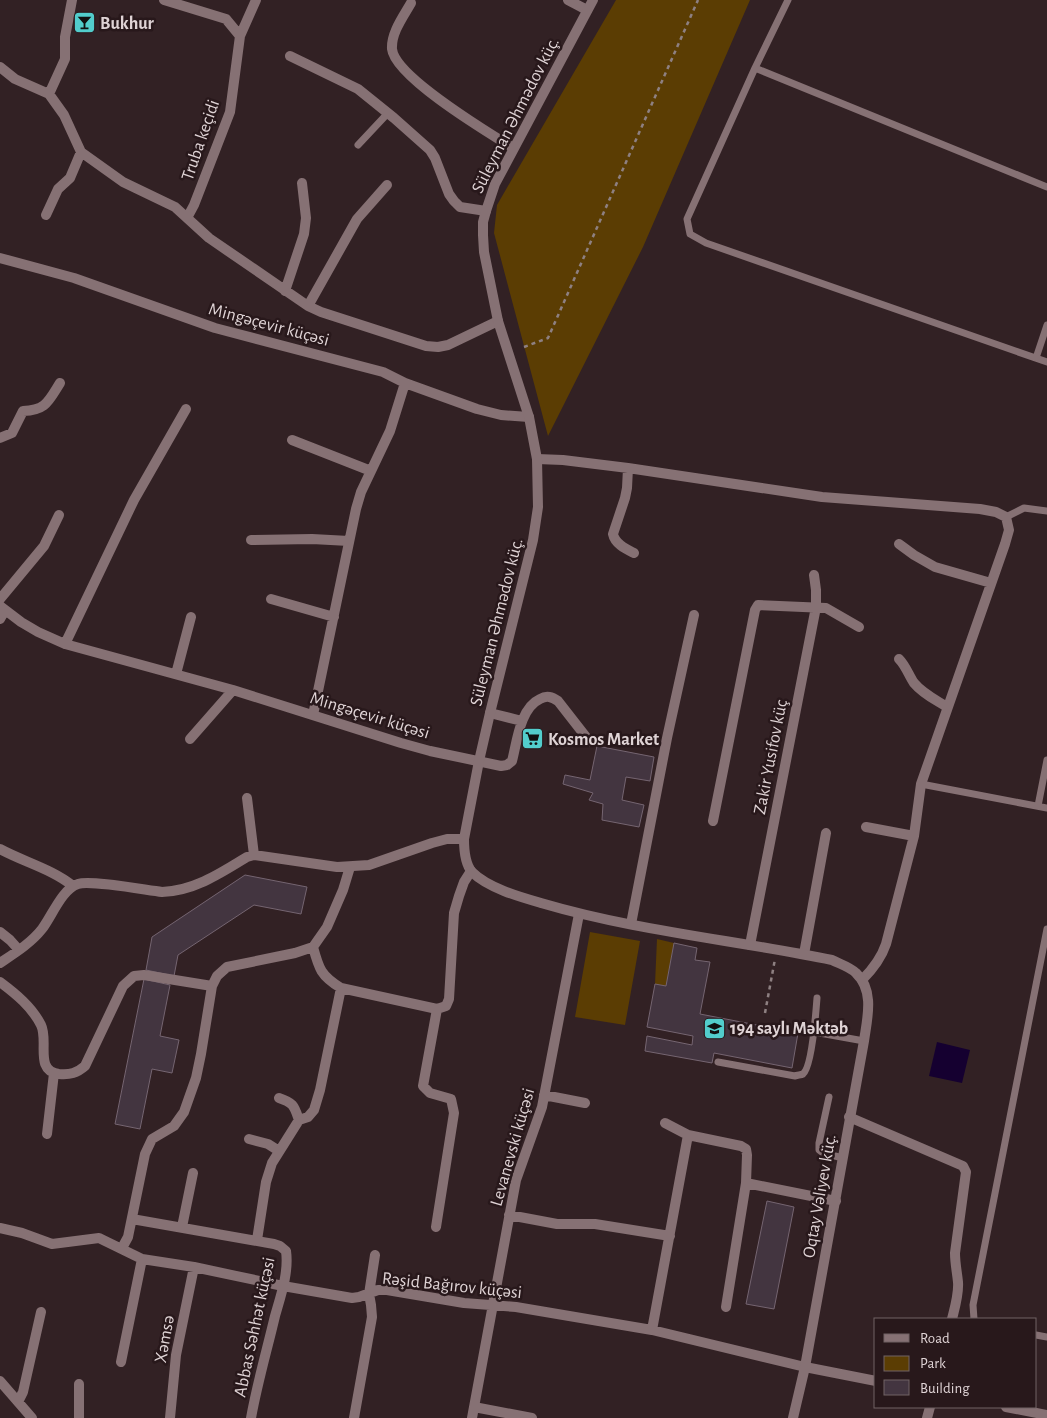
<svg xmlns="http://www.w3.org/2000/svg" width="1047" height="1418" font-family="'Alegreya Sans',sans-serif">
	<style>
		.green { fill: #5b3d03 }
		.water { fill: #150030 }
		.building { fill: #433540; stroke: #756571 }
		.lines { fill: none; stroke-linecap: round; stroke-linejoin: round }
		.path { stroke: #8e8082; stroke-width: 2.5; stroke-dasharray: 4 4; stroke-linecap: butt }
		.service { stroke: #867174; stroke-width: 7 }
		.minor { stroke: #867174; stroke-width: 10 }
		.tertiary { stroke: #867174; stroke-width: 10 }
		.labels { text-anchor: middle; stroke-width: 5; stroke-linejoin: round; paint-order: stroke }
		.poi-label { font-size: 18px; font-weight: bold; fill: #dfd3d5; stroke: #28181b; text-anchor: start }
		.street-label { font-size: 18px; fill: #dfd3d5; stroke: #28181b }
	</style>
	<rect width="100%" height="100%" fill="#322124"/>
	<path class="green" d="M616,0H750L643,247L548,436L494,233L497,205Z
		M590,932L640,941L625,1025L575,1017Z
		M657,939L674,943L666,986L655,984Z"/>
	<path class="water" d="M937,1042L970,1050L962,1083L929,1076Z"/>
	<path class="building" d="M597,746L654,757L650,781L626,777L622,800L644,805L639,827L602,820L603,804L589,800L593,793L563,784L565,775L590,780Z
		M245,875L307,887L301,914L254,905L178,955L174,976L146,970L152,937Z
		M674,943L697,948L695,960L710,962L700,1014L798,1033L792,1068L714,1053L712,1063L645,1051L647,1036L692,1045L693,1036L647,1027L655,984L666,986Z
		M144,979L170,985L160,1036L179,1040L172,1073L152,1069L140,1129L115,1124Z
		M767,1201L794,1207L774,1309L746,1304Z"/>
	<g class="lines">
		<path class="path" d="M524,347L548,338L698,0
			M765,1013L775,959"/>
		<path class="service" d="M788,0L755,68L687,219L690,234L706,243L1047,362
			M755,68L1047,187
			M358,145L388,113
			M1036,358L1047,325
			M1006,517L1024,508L1047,511
			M921,784L1047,808
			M1038,806L1047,760
			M814,1032L864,1041
			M718,1062L795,1076C797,1075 801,1075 803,1074C812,1067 816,1011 817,998
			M829,1097L819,1143V1150L823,1153L843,1158
			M974,1319L973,1305L1047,929
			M1036,1335L1047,1337"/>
		<path class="minor" d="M164,0L226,19L240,36L230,112L194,205L187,218
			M568,0L587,10
			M411,3C403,17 391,33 392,49C395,77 489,133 513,148
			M240,36L256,0
			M290,56L358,89L394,118L430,150L435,158L449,194L454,201L460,207L486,211
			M0,67L15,79L49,94L64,115L81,152L123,182L175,207L209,238L308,306L321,312L426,346L438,347L448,345L498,321
			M49,94L65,59V37L72,0
			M46,215L58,189L70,178L81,152
			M0,258L74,278L215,328L383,372L405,383L477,409L501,415L529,417
			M285,291L304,234L306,218L302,183
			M308,306L357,219L387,185
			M0,438L12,433L23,411C46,410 48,402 60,383
			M292,440L371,471
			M537,459L563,460L628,468L822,497L980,509L996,512L1006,517L1009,530L1005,544L921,784L914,836L886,944C881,959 873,969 862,980
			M628,468L627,488L625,498L613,534C615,544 626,549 634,553
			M251,540L312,539L349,541
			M899,544L914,555L935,567L991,583
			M0,599L44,546L59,515
			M271,599L334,617
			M0,606L21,622L38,632L65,644L233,690L401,743L430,751L501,766L507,765L512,761C517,742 520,708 540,699C547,695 552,697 558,701L590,742
			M0,619L5,610
			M65,644L134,500L186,409
			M899,659C906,666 909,676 914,683C923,694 936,700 947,707
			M176,674L191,617
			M490,713L522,721
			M313,715L356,509L361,492L390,431L405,383
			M190,739L233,690
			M247,798L254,855
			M713,821L755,610L758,605L826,608L859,627
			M866,827L914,836
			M0,849C24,862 52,869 73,886
			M350,867L343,890L327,927L313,947C319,969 321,976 341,988L437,1009L446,1006L449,999L454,913L459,896L464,882L471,871
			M631,924L667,738L694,615
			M0,932L10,940L19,950
			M750,945L816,607V590L814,575
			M804,954L826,833
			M0,963C15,953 31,943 42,929C52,916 62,889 78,884C91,880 145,890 162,892C194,891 221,873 247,857L254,855L337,867L369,865L432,843L447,839H464
			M0,982C16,994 32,1007 41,1025C49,1041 34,1071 59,1074C70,1075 77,1073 85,1066L123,986L134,976L144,975L212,986
			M544,1095L585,1103
			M279,1098C294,1103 294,1106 299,1120
			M849,1117L963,1166L966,1172L955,1253C955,1263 957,1272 958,1282C959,1294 955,1307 952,1319
			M665,1123L688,1135L741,1146L746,1149L747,1155L746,1183L726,1307
			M47,1134L54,1073
			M249,1139L268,1144L279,1151
			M746,1183L836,1201
			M509,1215L557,1224H595L670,1236
			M132,1219L274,1244L280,1246L286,1251C289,1272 281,1295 275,1316C267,1350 257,1384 251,1418
			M182,1227L193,1173
			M436,1227L454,1113L451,1099L430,1093L423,1086L437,1009
			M0,1228L22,1233L52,1244L99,1238L142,1259L194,1267L283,1286L352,1298L359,1297L378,1290H387L464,1303L516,1307L652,1330L805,1367
			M257,1240L266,1182L272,1163L299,1120L308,1117L314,1110L320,1090L341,988
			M122,1248L128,1237L145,1154L152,1139L174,1126L184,1112L196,1078L201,1054L212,986L217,976L227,967L295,953L313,947
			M652,1330L688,1135
			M121,1362L142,1259
			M0,1381L32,1418
			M79,1384V1418
			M18,1402L23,1392L41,1312
			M474,1407L532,1418
			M170,1418L176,1355L194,1267
			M354,1418L372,1317L371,1305L369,1294L375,1255
			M472,1418L516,1180L542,1107L579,914
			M927,1418L930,1407"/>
		<path class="tertiary" d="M593,0L495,184L486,211L483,222V235L484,252L498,321L529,417L537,459L538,507L533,540L490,713L479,761L464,839C464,850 465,864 472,872C488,888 520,897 541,903C636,931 735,940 832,960C840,964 850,967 856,973C875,991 867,1019 864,1041L805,1367L793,1418
			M805,1367L876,1381
			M1006,1407L1047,1415"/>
	</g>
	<defs>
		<symbol id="bar-square" viewBox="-11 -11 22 22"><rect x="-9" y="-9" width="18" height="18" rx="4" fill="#52cdcc" stroke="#28181b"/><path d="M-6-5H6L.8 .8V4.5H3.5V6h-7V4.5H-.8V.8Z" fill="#111"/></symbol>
		<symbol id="supermarket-square" viewBox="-11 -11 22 22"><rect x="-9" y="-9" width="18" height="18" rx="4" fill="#52cdcc" stroke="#28181b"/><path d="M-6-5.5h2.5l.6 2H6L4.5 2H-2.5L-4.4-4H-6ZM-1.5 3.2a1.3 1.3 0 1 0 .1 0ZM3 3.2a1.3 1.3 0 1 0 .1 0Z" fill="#111"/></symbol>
		<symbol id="school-square" viewBox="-11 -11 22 22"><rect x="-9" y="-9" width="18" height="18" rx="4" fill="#52cdcc" stroke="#28181b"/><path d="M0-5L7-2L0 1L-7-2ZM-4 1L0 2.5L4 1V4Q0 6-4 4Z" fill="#111"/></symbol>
	</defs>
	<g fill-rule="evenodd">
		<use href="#bar-square" x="72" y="10" width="25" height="25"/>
		<use href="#supermarket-square" x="520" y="726" width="25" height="25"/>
		<use href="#school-square" x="702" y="1016" width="25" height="25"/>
	</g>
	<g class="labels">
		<g class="poi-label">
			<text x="100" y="29">Bukhur</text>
			<text x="548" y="745">Kosmos Market</text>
			<text x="730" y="1034">194 saylı Məktəb</text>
		</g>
		<g class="street-label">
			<text transform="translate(515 115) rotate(-63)" y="6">Süleyman Əhmədov küç.</text>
			<text transform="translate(200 140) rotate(-71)" y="6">Truba keçidi</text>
			<text transform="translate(269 324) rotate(15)" y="6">Mingəçevir küçəsi</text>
			<text transform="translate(496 622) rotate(-76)" y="6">Süleyman Əhmədov küç.</text>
			<text transform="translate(370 715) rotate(17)" y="6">Mingəçevir küçəsi</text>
			<text transform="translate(770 757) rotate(-79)" y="6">Zakir Yusifov küç</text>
			<text transform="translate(512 1147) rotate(-74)" y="6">Levanevski küçəsi</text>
			<text transform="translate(819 1196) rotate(-80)" y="6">Oqtay Vəliyev küç.</text>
			<text transform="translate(452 1285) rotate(6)" y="6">Rəşid Bağırov küçəsi</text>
			<text transform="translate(254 1327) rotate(-78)" y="6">Abbas Səhhət küçəsi</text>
			<text transform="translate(164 1339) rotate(-80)" y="6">Xəmsə</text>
		</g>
	</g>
	<rect x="874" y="1318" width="162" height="90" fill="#28181b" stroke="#716365"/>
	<rect x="884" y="1334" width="25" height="8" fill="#867174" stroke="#716365"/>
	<text x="920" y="1343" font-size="15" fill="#dfd3d5">Road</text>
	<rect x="884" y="1356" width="25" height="15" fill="#5b3d03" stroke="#716365"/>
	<text x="920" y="1368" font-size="15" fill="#dfd3d5">Park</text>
	<rect x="884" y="1380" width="25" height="15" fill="#433540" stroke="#716365"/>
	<text x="920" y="1393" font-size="15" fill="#dfd3d5">Building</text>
</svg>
